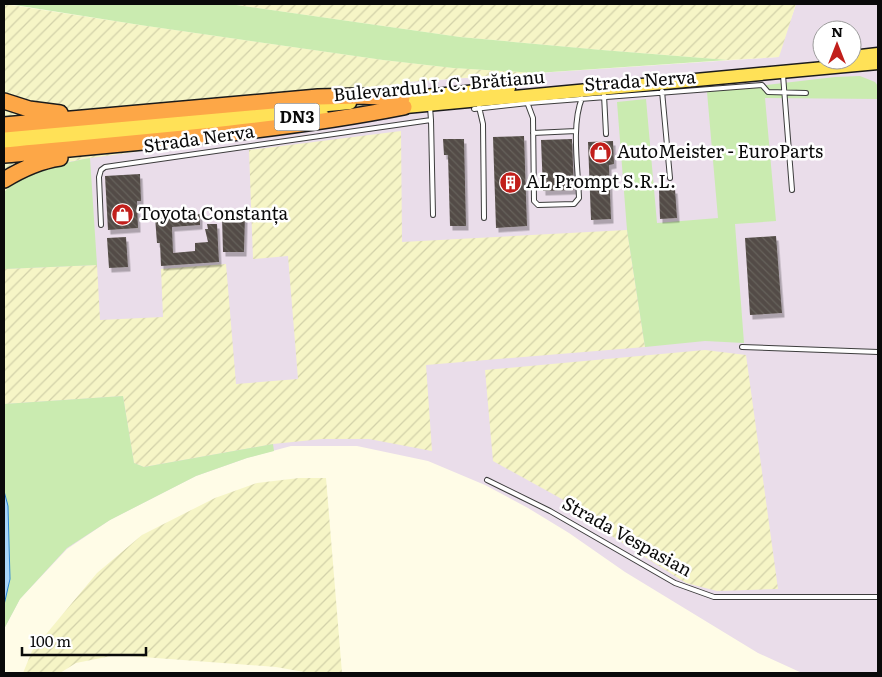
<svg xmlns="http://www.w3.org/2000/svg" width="882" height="677" font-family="Literata,serif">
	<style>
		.industrial { fill: #eaddea; fill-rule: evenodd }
		.farmland { fill: url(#farmland-furrows) }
		.grass { fill: #caebb0 }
		.water { fill: #a9d6fa; stroke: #2c86d5 }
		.building { fill: url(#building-back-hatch); filter: url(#shadow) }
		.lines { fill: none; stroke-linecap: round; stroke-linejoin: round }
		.lane-casing { stroke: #3d3d3d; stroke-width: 6 }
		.primary-casing { stroke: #1b1b1b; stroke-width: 15 }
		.highway-casing { stroke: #1b1b1b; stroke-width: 18 }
		.lane { stroke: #fff; stroke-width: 4 }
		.primary { stroke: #ffe157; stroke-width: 12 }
		.highway { stroke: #fda747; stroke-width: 15 }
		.labels { text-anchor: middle; stroke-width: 5; stroke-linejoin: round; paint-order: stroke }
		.shield { fill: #fff; stroke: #545454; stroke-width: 1 }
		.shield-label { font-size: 16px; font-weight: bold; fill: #0a0a0a }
		.street-label { font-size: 18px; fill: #0a0a0a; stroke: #fff }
		.poi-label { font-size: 18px; fill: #0a0a0a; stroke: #fff; text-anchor: start }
	</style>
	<defs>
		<pattern id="farmland-furrows" width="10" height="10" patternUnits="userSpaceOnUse" patternTransform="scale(1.25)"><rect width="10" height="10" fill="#f6f5c6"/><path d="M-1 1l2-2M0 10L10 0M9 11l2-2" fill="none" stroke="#d2d1a9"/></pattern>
		<pattern id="building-back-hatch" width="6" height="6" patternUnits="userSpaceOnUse" patternTransform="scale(1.25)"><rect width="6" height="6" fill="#534c46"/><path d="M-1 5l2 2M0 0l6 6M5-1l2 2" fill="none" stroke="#67615c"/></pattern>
		<filter id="shadow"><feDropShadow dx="2.5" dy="4.5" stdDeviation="0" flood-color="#0004"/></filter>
	</defs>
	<rect width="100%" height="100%" fill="#fffce7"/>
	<path class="industrial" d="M796,4H878V673H802L758,653L625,572L569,533L528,508L485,485L428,461L357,446H291L247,458L196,476L110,520L67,549L20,599L4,629V192L49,165L88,158L409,115L405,82L778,57ZM822,30H852V60H822Z"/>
	<path class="farmland" d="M4,4L140,25L383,60L453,68L536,73L405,82L409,115L90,158L49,165L15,181L4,192Z
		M229,4H796L779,57L728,60L602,50L460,37Z
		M401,131L402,242L627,230L645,347L426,365L432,451L369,439H322L273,444L144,467L134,463L123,396L4,404V269L97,265L100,320L163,317L161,269L226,264L236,384L298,379L288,256L253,259L249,150Z
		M705,350L746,355L778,589L717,591L686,583L607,533V524L493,461L485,370Z
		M299,478H326L342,673H310L276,667L116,655L76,663L60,673H23L32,651L97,573L142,535L215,498L257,483Z"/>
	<path class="grass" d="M8,4H229L460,37L602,50L728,60L536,73L453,68L383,60L140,25Z
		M860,76L875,82L878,86V99L765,98L776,221L735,224L744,343L705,341L645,347L627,230L617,102L646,99L657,223L718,218L707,92L835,77Z
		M90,158L97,265L4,269V192C28,169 59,164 90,158Z
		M123,396L134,463L144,467L273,444L274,451L247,458L196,476L110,520L67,548L20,599L4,629V605L10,579L8,506L4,491V404Z"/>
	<path class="water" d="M4,491L8,506L10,579L4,605Z"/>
	<path class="building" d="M524,136L527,226L496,228L493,137Z
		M443,139H464L466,226H450L448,155H444Z
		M572,139L574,190L543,191L541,140Z
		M613,141L614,164L609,165L611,219L591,220L588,142Z
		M140,174L141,201H137L138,228L108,230L105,176Z
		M675,189L677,218L660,219L659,190Z
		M172,209V216L200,214V225L172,227L173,253L195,251V243L208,242L205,229H208L207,224H217L219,262L161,266L160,243H157L155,217L161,216V210Z
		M245,216L244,252H223L222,217Z
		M776,236L782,313L750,315L745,238Z
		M126,237L128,267L109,268L107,238Z"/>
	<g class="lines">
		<defs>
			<path id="lane" d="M783,75L792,190
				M662,91L670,178
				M604,95L606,134
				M527,102L533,118L534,201L538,205L574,204L579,198C578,168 571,125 582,98
				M479,107L483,124L484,218
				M474,109L528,103L762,85L768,92L806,93
				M431,120L433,215
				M533,133L576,131
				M101,225L99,177L101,170L105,167L431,120L430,107
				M742,347L878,352
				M487,480L550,511L675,583L714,597H878"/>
			<path id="primary" d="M852,57L878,54
				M392,99L509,88
				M395,108L878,63
				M4,134L350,103
				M4,143L322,114"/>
			<path id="highway" d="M4,101L29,109L60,113
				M4,125L318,97L359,96L402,98
				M4,155C137,142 272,133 404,107
				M4,180C22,169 39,161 60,158"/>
		</defs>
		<use href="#lane" class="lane-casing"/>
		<use href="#primary" class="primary-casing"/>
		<use href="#highway" class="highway-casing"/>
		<use href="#lane" class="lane"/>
		<use href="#primary" class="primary"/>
		<use href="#highway" class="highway"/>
	</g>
	<defs>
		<symbol id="shop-disc" viewBox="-11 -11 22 22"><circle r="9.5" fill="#c11f1b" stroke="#fff"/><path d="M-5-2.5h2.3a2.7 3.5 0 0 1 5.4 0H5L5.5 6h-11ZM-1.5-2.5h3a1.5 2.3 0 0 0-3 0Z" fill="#fff"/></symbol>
		<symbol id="building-disc" viewBox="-11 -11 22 22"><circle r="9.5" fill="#c11f1b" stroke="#fff"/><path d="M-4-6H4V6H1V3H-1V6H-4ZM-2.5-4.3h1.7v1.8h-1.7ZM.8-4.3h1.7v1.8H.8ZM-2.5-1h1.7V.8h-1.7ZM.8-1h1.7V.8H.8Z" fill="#fff"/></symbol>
	</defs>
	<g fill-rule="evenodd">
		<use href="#shop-disc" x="588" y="140" width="25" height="25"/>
		<use href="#building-disc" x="498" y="170" width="25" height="25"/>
		<use href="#shop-disc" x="110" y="202" width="25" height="25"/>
	</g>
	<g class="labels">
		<rect class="shield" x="274.5" y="103.5" width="45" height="27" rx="4"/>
		<g class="shield-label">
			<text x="297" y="123">DN3</text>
		</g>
		<g class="street-label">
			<text transform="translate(640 81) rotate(-4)" y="6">Strada Nerva</text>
			<text transform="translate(439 86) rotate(-5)" y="6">Bulevardul I. C. Brătianu</text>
			<text transform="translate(199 139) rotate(-8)" y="6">Strada Nerva</text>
			<text transform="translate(627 537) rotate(29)" y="6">Strada Vespasian</text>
		</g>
		<g class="poi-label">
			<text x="617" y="158">AutoMeister - EuroParts</text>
			<text x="526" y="188">AL Prompt S.R.L.</text>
			<text x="138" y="220">Toyota Constanța</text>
		</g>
	</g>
	<rect width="882" height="677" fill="none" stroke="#0a0a0a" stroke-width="10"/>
	<g transform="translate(837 45)"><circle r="24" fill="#ffffff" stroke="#9d9d9d"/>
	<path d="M0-4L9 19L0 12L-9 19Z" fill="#c11f1b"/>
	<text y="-8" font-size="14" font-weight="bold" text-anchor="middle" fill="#0a0a0a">N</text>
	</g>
	<path d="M22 647v8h124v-8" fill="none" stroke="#0a0a0a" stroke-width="2.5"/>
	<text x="30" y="647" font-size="15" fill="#0a0a0a" stroke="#ffffff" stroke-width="4" paint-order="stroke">100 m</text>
</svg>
